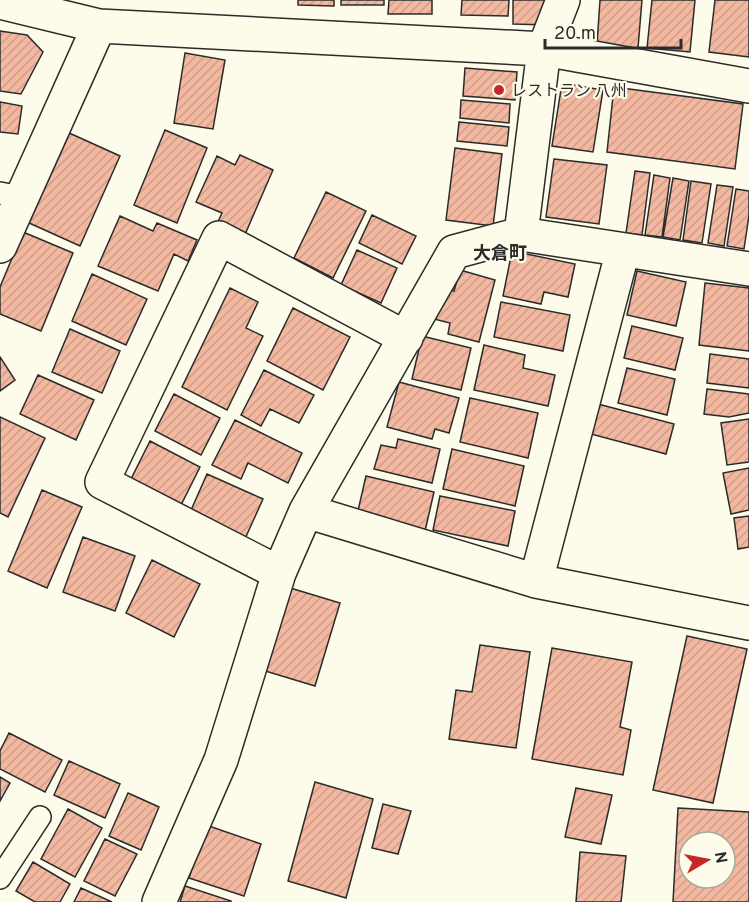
<svg xmlns="http://www.w3.org/2000/svg" width="749" height="902" font-family="Overpass,'Noto Sans JP',sans-serif">
	<style>
		.building { fill: url(#building-hatch); stroke: #2b2b2b; stroke-width: 1.5; fill-rule: evenodd }
		.lines { fill: none; stroke-linecap: round; stroke-linejoin: round }
		.lane-casing { stroke: #2b2b2b; stroke-width: 24 }
		.street-casing { stroke: #2b2b2b; stroke-width: 36 }
		.lane { stroke: #fdfbea; stroke-width: 21 }
		.street { stroke: #fdfbea; stroke-width: 33 }
		.poi-dot { fill: #c62828; stroke: #fdfbea; stroke-width: 2 }
		.labels { text-anchor: middle; stroke-width: 4.5; stroke-linejoin: round; paint-order: stroke }
		.poi-label { font-size: 16px; fill: #2b2b2b; stroke: #fdfbea; text-anchor: start }
		.neighbourhood-label { font-size: 18px; font-weight: bold; fill: #2b2b2b; stroke: #fdfbea }
	</style>
	<defs>
		<pattern id="building-hatch" width="6" height="6" patternUnits="userSpaceOnUse" patternTransform="scale(1.5)"><rect width="6" height="6" fill="#f2b8a0"/><path d="M-1 1l2-2M0 6l6-6M5 7l2-2" fill="none" stroke="#d09e8a"/></pattern>
	</defs>
	<rect width="100%" height="100%" fill="#fdfbea"/>
	<path class="building" d="M298,0H334V6L298,5Z
		M341,0H384V5H341Z
		M389,0H432V14H388Z
		M462,0H509L508,16L461,15Z
		M513,0H548L547,25L513,24Z
		M600,0H642L638,48L597,45Z
		M652,0H695L690,52L647,48Z
		M715,0H749V57L709,52Z
		M0,31L27,35L43,52L21,94L0,91Z
		M185,53L225,60L213,129L174,123Z
		M465,68L517,72L515,100L463,96Z
		M562,83L603,90L593,152L552,146Z
		M614,87L743,104L735,169L607,152Z
		M461,100L510,104L509,123L460,118Z
		M0,102L22,106L18,134L0,132Z
		M459,122L509,127L507,146L457,141Z
		M165,130L207,148L177,223L134,205Z
		M67,132L120,156L80,246L27,222Z
		M455,148L502,154L493,226L446,220Z
		M240,155L273,170L243,239L216,226L222,213L196,202L217,156L235,165Z
		M554,159L607,165L599,224L546,217Z
		M635,171L650,173L642,235L626,233Z
		M654,175L670,178L662,237L645,235Z
		M673,178L689,181L680,240L663,237Z
		M691,181L711,184L702,243L683,240Z
		M717,185L733,187L724,246L708,243Z
		M736,189L749,191V215L744,249L727,246Z
		M326,192L366,211L333,278L294,258Z
		M372,215L416,236L402,264L359,243Z
		M120,216L153,231L157,223L197,240L188,261L174,254L158,291L98,266Z
		M23,232L73,253L41,331L0,314V287Z
		M357,250L397,268L381,303L341,285Z
		M512,251L575,264L568,297L544,292L541,304L503,296Z
		M460,270L495,280L479,342L448,334L450,323L430,318L439,287L454,291Z
		M637,271L686,282L676,326L627,315Z
		M92,274L147,299L126,345L72,321Z
		M705,283L749,288V351L699,345Z
		M230,288L258,302L246,328L263,336L227,410L182,387Z
		M501,302L570,315L563,351L494,337Z
		M293,308L350,337L323,390L267,361Z
		M632,326L683,338L675,370L624,358Z
		M70,329L120,351L102,393L52,372Z
		M422,336L471,348L461,390L412,379Z
		M484,345L525,355L523,368L555,375L548,406L474,390Z
		M710,354L749,359V388L707,383Z
		M0,357L15,380L0,391Z
		M627,368L675,379L667,415L618,403Z
		M264,370L314,395L299,423L270,409L261,426L241,415Z
		M38,375L94,400L76,440L20,414Z
		M399,382L459,398L449,433L435,429L432,439L387,427Z
		M707,389L749,394V413L729,417L704,414Z
		M174,394L220,418L201,455L155,431Z
		M470,398L538,413L528,458L460,442Z
		M598,404L674,424L666,454L591,434Z
		M0,417L45,438L8,517L0,513Z
		M749,419V462L727,465L721,423Z
		M235,420L302,453L288,483L248,463L241,479L212,465Z
		M398,439L440,449L432,483L374,469L381,445L396,448Z
		M150,441L200,467L179,509L129,483Z
		M452,449L524,466L515,506L443,489Z
		M749,468V510L731,514L723,473Z
		M207,474L263,499L244,541L188,517Z
		M366,476L434,492L425,531L357,515Z
		M42,490L82,507L47,588L8,571Z
		M440,496L515,511L508,546L433,530Z
		M749,516V547L738,549L734,518Z
		M83,537L135,556L115,611L63,592Z
		M152,560L200,584L174,637L126,613Z
		M287,587L340,603L315,686L262,670Z
		M687,636L747,649L713,803L653,790Z
		M480,645L530,652L516,748L449,739L456,690L472,692Z
		M552,648L632,662L620,727L631,730L623,775L532,759Z
		M9,733L62,760L45,792L0,769V751Z
		M69,761L120,784L105,818L54,795Z
		M0,777L10,783L0,801Z
		M315,782L373,799L346,898L288,881Z
		M576,788L612,795L601,844L565,837Z
		M128,793L159,807L141,850L109,836Z
		M383,804L411,811L398,854L372,848Z
		M678,808L749,812V902H673ZM689,842H725V878H689Z
		M68,809L102,828L75,877L41,859Z
		M206,825L261,844L244,896L189,878Z
		M105,839L137,854L115,896L84,881Z
		M580,852L626,856L621,902H576Z
		M33,862L70,884L60,902H35L16,891Z
		M185,886L231,901V902H180Z
		M81,888L112,902H74Z"/>
	<g class="lines">
		<defs>
			<path id="lane" d="M0,193L22,197
				M0,878L40,817"/>
			<path id="street" d="M0,2L99,26
				M521,234L544,49L563,0
				M0,246L99,26L544,49L749,86
				M306,511L536,581L749,623
				M279,573L102,482L219,238L406,338
				M536,581L623,250
				M159,902L221,760L279,573L306,511L454,252L521,234L749,269"/>
		</defs>
		<use href="#lane" class="lane-casing"/>
		<use href="#street" class="street-casing"/>
		<use href="#lane" class="lane"/>
		<use href="#street" class="street"/>
	</g>
	<circle class="poi-dot" cx="499" cy="90" r="6"/>
	<g class="labels">
		<g class="poi-label">
			<text x="511" y="96">レストラン 八州</text>
		</g>
		<g class="neighbourhood-label">
			<text x="500" y="259">大倉町</text>
		</g>
	</g>
	<g transform="translate(707 860) rotate(80)"><circle r="28" fill="#fdfbea" stroke="#a9a89e" stroke-width="1.5"/>
	<path d="M0-4.5L10 22L0 15L-10 22Z" fill="#c62828"/>
	<text y="-9" font-size="16" font-weight="bold" text-anchor="middle" fill="#2b2b2b">N</text>
	</g>
	<path d="M545 39v9h136v-9" fill="none" stroke="#2b2b2b" stroke-width="3"/>
	<text x="554" y="39" font-size="18" fill="#2b2b2b" stroke="#fdfbea" stroke-width="4.5" paint-order="stroke">20 m</text>
</svg>
